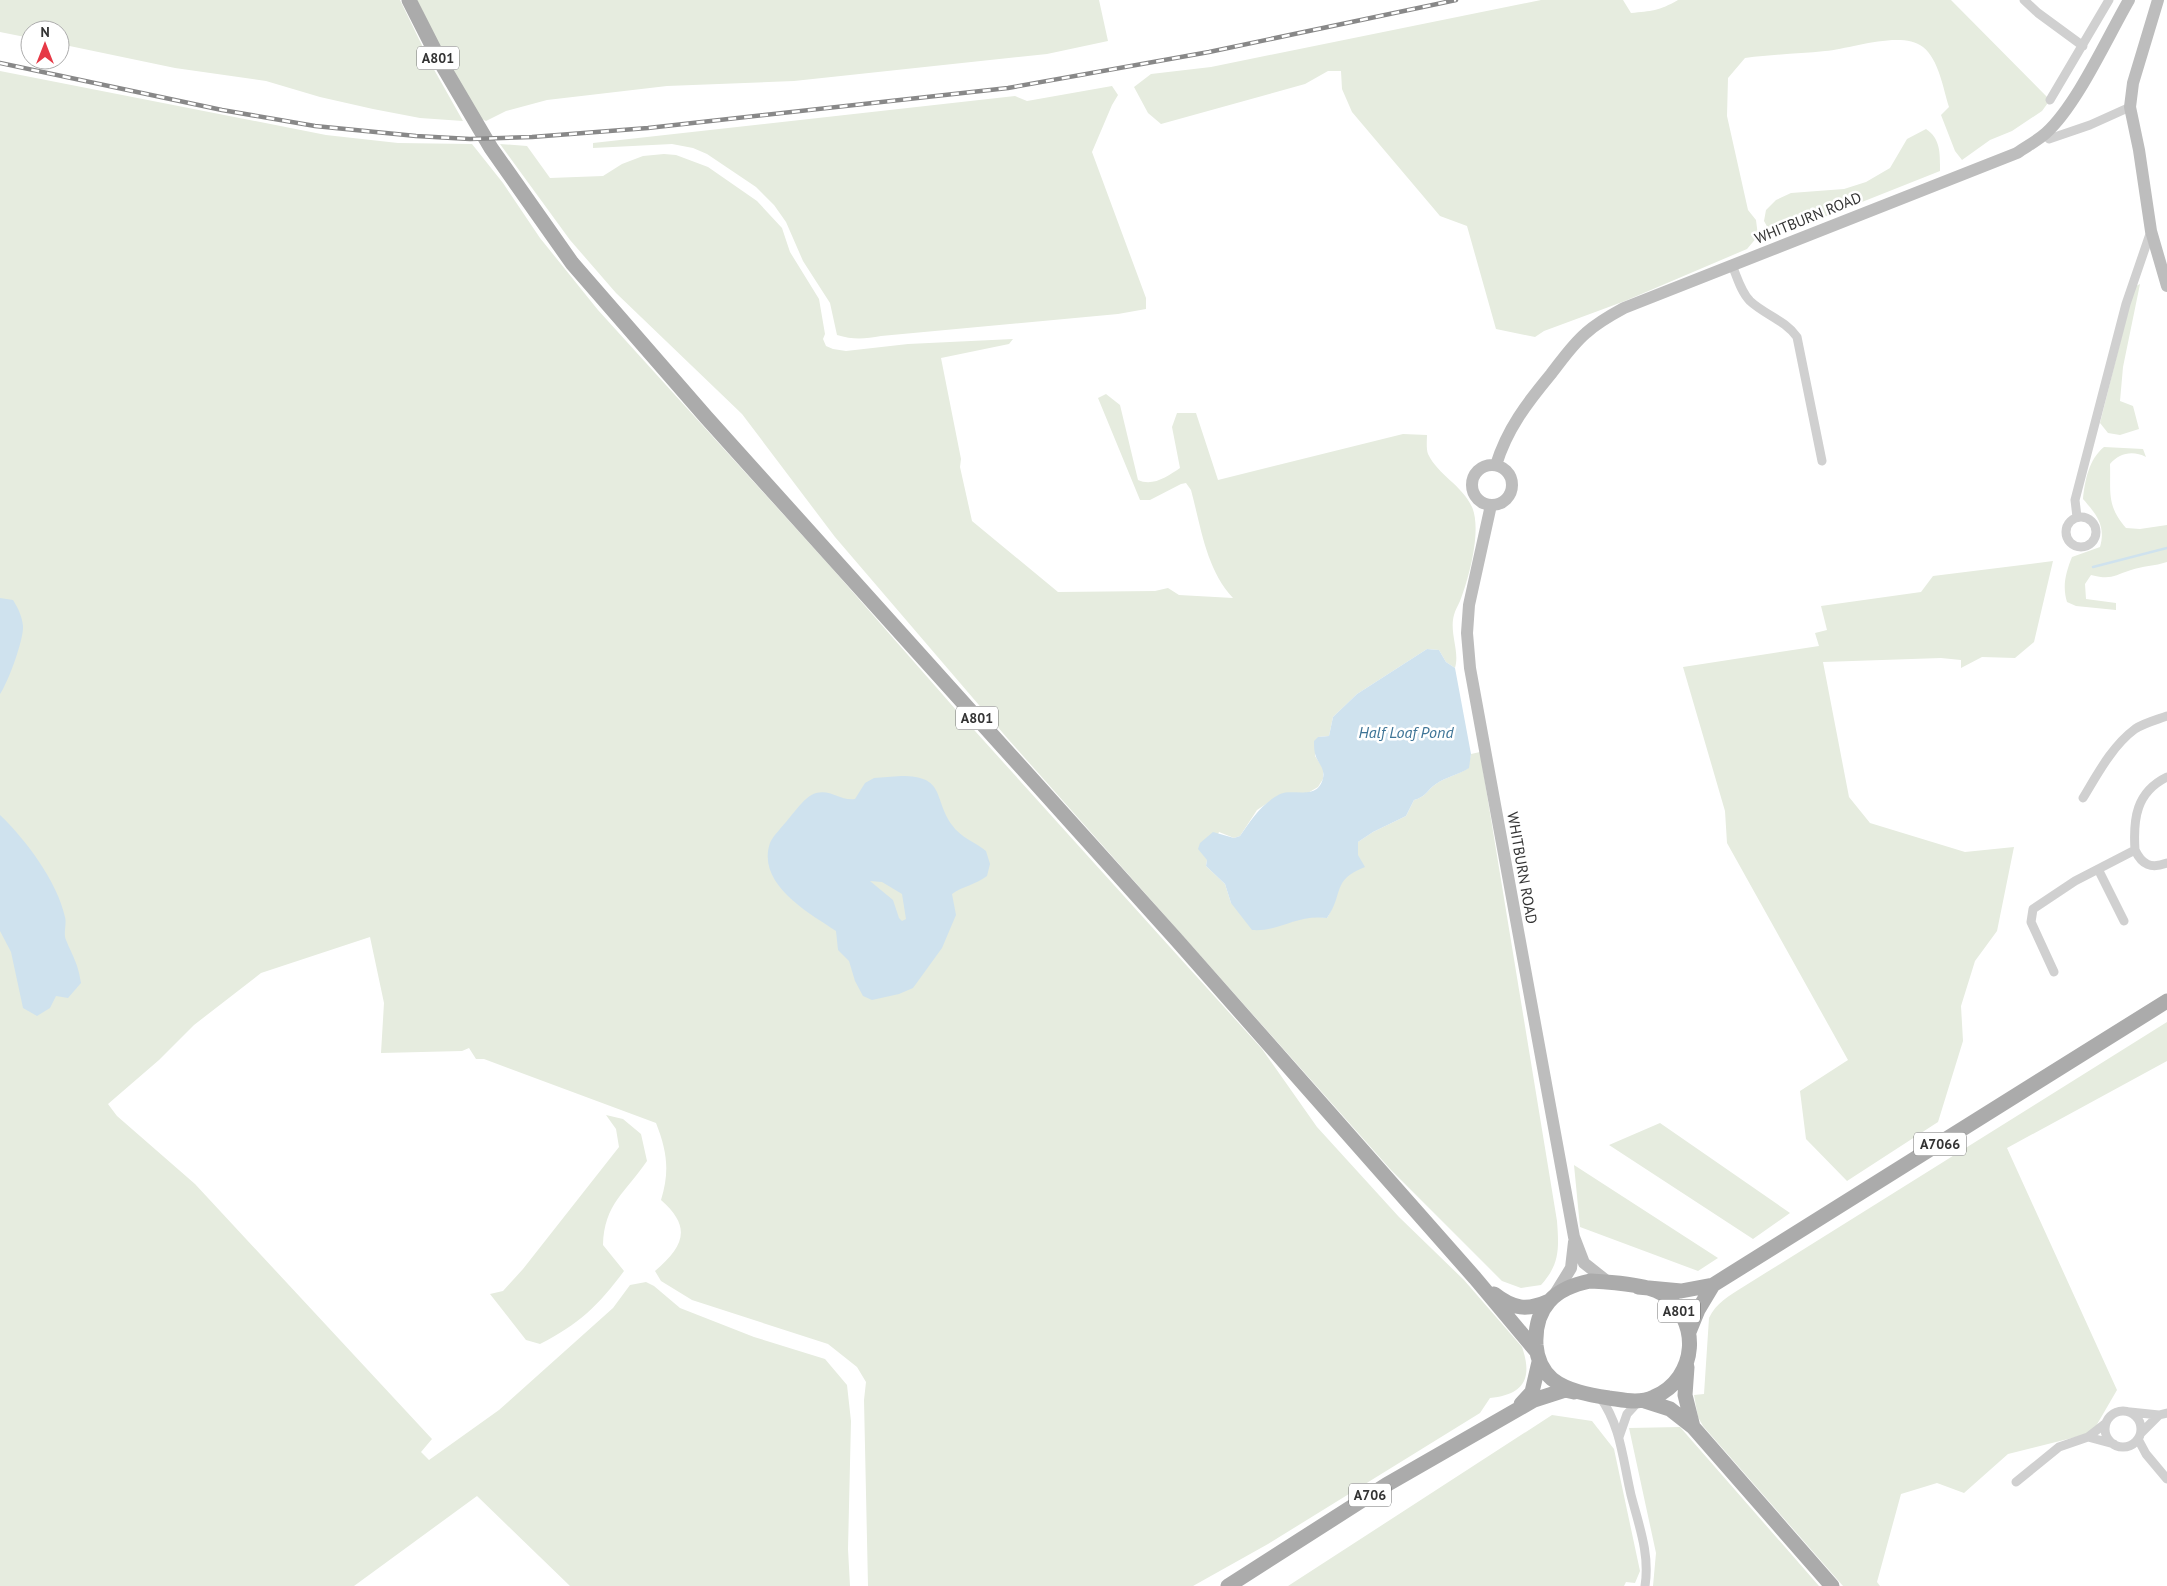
<svg xmlns="http://www.w3.org/2000/svg" width="2167" height="1586" font-family="'PT Sans',sans-serif">
	<style>
		.green { fill: #e6ecdf }
		.water { fill: #cfe2ee; fill-rule: evenodd }
		.lines { fill: none; stroke-linecap: round; stroke-linejoin: round }
		.stream { stroke: #cfe2ee; stroke-width: 2.5 }
		.street { stroke: #d0d0d0; stroke-width: 9 }
		.secondary { stroke: #bdbdbd; stroke-width: 12 }
		.primary { stroke: #ababab; stroke-width: 15 }
		.rail-casing { stroke: #888; stroke-width: 4.5 }
		.rail { stroke: #fff; stroke-width: 2.5; stroke-dasharray: 8; stroke-linecap: butt }
		.labels { text-anchor: middle; stroke-width: 5; stroke-linejoin: round; paint-order: stroke }
		.shield { fill: #fff; stroke: #707070; stroke-width: 1 }
		.shield-label { font-size: 14px; font-weight: bold; fill: #333 }
		.street-label { font-size: 15px; fill: #333; stroke: #fff }
		.water-label { font-size: 16px; font-style: italic; fill: #3f7597; stroke: #fff }
	</style>
	<rect width="100%" height="100%" fill="#fff"/>
	<path class="green" d="M0,0H400L432,66L463,121L420,118L373,109L320,97L266,81L175,68L60,44V30H30V38L0,32Z
		M417,0H1099L1108,41L1047,54L794,81L667,86L547,100L506,111L486,121L480,118L449,66Z
		M1541,0H1623L1631,13C1651,11 1659,11 1678,0H1951L2050,100L2042,111L2012,131L1990,140L1962,160L1955,151L1941,115L1949,107C1943,88 1939,60 1923,47C1901,30 1851,49 1825,51C1798,54 1773,54 1745,58L1728,78L1727,116L1748,210L1756,220L1758,236L1747,249L1625,301L1544,331L1535,337L1496,329L1467,226L1440,216L1352,112L1342,89L1341,71H1328L1305,84L1161,124L1148,113L1134,87L1151,74L1211,67Z
		M0,71L326,135L398,143L472,144L503,183L540,238L598,310L830,566L957,711L1262,1049L1317,1127L1399,1217L1464,1280L1522,1347C1533,1378 1524,1395 1490,1398L1480,1413L1268,1544L1193,1586H868L864,1400L866,1382L857,1367L828,1344L692,1300L661,1281L655,1271C683,1247 693,1228 661,1200C670,1171 667,1151 656,1123L484,1059H476L469,1048L462,1051L381,1053L384,1003L370,937L261,973L194,1025L159,1060L108,1104L117,1116L195,1184L432,1439L421,1452L429,1460L499,1410L613,1308L630,1285L646,1282L654,1286L680,1308L754,1337L825,1359L847,1385L851,1421L848,1549L850,1586H570L477,1496L354,1586H0Z
		M1112,86L1118,95L1112,105L1092,152L1146,298V309L1118,314L881,336C865,339 853,340 837,335L830,303L803,261L786,222L774,205L756,187L707,154L693,148L672,144L593,148V143L1015,96L1027,101Z
		M1926,129C1941,139 1940,154 1940,171L1794,229L1776,232L1769,230L1764,221L1766,210L1776,200L1791,193L1844,189L1866,182L1890,168L1907,139Z
		M500,144L527,146L550,178L603,176L622,164L643,156L664,154L676,155L708,167L757,201L782,228L790,252L819,299L825,334L823,339L826,346L833,349L846,351L908,344L1013,339L1009,344L941,358L961,459L960,467L972,521L1058,592L1155,591L1168,588L1179,595L1233,598C1206,569 1201,527 1191,490L1186,483L1181,484L1150,500H1140L1098,398L1106,394L1120,405L1138,480C1153,487 1168,476 1180,468L1172,427L1177,413H1196L1218,480L1403,434L1427,435C1427,440 1426,448 1428,454C1438,475 1462,485 1472,507C1482,530 1469,578 1460,601C1458,606 1455,610 1454,615C1449,633 1460,651 1455,668L1446,662L1439,650L1427,649L1357,694L1333,717L1329,736L1318,737L1315,756L1323,768V779L1318,787L1306,794H1281L1257,810L1240,836L1234,838L1219,832L1207,860L1206,866L1225,884L1231,903L1290,922L1311,916L1327,918C1333,909 1333,902 1337,893C1344,874 1358,863 1358,842L1373,832L1406,816L1414,800C1426,797 1427,790 1436,784C1446,777 1458,775 1468,768L1471,754L1480,752L1557,1221C1559,1248 1560,1264 1541,1285L1521,1288L1502,1281L1391,1170L1008,739L835,537L742,414L616,293L570,240Z
		M2140,284L2123,367L2120,401L2133,406L2139,429L2120,435L2108,433L2100,423L2134,287Z
		M2104,447L2143,449L2146,457C2133,450 2119,453 2110,464C2111,492 2106,505 2126,528L2140,529L2167,525V562C2155,566 2142,566 2131,570C2113,576 2111,580 2091,575L2085,584L2086,599L2116,603V610L2076,606L2067,602C2062,586 2066,572 2072,557L2100,547C2106,526 2097,515 2083,499C2085,480 2089,459 2104,447Z
		M2053,561L2034,642L2015,658L1982,657L1961,668V660L1941,658L1823,662L1849,797L1870,823L1965,852L2014,847L1997,931L1975,961L1961,1006L1963,1041L1938,1122L1847,1181L1806,1139L1800,1091L1848,1060L1727,843L1725,811L1683,667L1819,646L1815,633L1827,630L1821,606L1921,592L1933,576Z
		M2167,1022V1061L2007,1148L2117,1390L2092,1433L2008,1454L1964,1493L1937,1483L1901,1494L1877,1582L1880,1586H1843L1703,1426L1698,1417L1694,1395L1704,1394L1709,1318C1716,1303 1729,1296 1743,1287Z
		M606,1115L623,1119L641,1134L647,1161C626,1192 604,1204 603,1245L624,1271C599,1305 578,1325 540,1344L526,1340L490,1294L503,1291L523,1269L619,1147L616,1129Z
		M1660,1123L1790,1213L1753,1239L1609,1145Z
		M1574,1165L1718,1258L1698,1271L1580,1227Z
		M1552,1415L1592,1421L1614,1449L1640,1571L1635,1583L1626,1582L1624,1586H1288Z
		M1680,1427L1819,1586H1653L1656,1553L1629,1428Z"/>
	<path class="water" d="M0,598L13,600C18,608 22,616 23,626C24,639 8,683 0,694Z
		M1427,649L1439,650L1446,662L1455,668L1471,754L1469,768C1458,775 1446,777 1436,784C1427,790 1426,797 1414,800L1406,816L1373,832L1358,842V855L1365,867C1331,880 1344,894 1327,918C1296,914 1280,932 1252,930L1231,903L1225,884L1206,866L1207,860L1198,849L1200,843L1213,832L1234,838L1240,836C1251,820 1261,804 1280,794C1293,788 1318,801 1323,778C1325,769 1319,764 1316,757C1314,752 1314,746 1314,741L1318,737L1329,736L1333,717L1357,694Z
		M901,776C946,776 933,798 952,825C960,837 975,842 986,851L990,864L987,876C975,885 963,886 952,894L956,915L942,948L913,988L899,994L872,1000L863,996L855,981L849,961L838,950L836,931C809,913 756,884 770,843C773,836 781,828 786,822C794,813 805,796 816,793C831,789 840,801 855,799L865,783L874,778ZM870,881L882,882L902,894L906,919L902,921L899,918L893,900Z
		M0,815C26,840 57,881 65,917C67,924 63,933 66,940C73,957 78,963 81,983L68,998L56,996L50,1008L37,1016L23,1008L11,952L0,931Z"/>
	<g class="lines">
		<path class="stream" d="M2093,567L2167,548"/>
		<path class="street" d="M2024,0L2038,13L2083,46
			M2050,100L2109,0
			M2045,134L2049,139L2090,125L2130,107
			M1732,265C1737,277 1741,292 1750,301C1765,315 1785,320 1797,337L1822,461
			M2066 532a15 15 0 1 1 30 0a15 15 0 1 1-30 0Z
			M2077,517L2075,500L2126,304L2151,231
			M2083,798C2097,775 2112,746 2135,729C2144,723 2156,720 2167,716
			M2135,850C2142,865 2151,869 2167,863
			M2098,869L2124,921
			M2054,972L2031,922L2033,909L2075,881L2135,850C2133,819 2136,792 2167,777
			M1600,1397C1621,1426 1623,1461 1631,1495C1639,1526 1650,1554 1645,1586
			M2105 1429a18 18 0 1 1 36 0a18 18 0 1 1-36 0Z
			M2130,1412L2159,1415L2167,1413
			M2141,1433L2159,1415
			M1619,1437L1627,1414L1638,1402
			M2088,1437L2114,1444
			M2138,1439L2146,1454L2167,1479
			M2016,1482L2059,1447L2088,1437L2106,1423"/>
		<path class="secondary" d="M2158,0L2133,83L2130,107L2139,150L2151,231L2167,286
			M1496,465C1507,429 1527,403 1551,374C1562,360 1572,345 1586,333C1597,323 1611,315 1624,308L2017,153C2027,146 2037,141 2046,133C2077,105 2107,38 2129,0
			M1472 485a20 20 0 1 1 40 0a20 20 0 1 1-40 0Z
			M1491,505L1469,605L1467,633L1470,668L1574,1237L1584,1263L1608,1282
			M1555,1294L1571,1268L1574,1242"/>
		<path class="primary" d="M409,0L441,63L491,148L572,263L706,417L1175,938L1475,1278L1537,1352
			M1590,1281C1608,1282 1646,1284 1661,1293C1702,1319 1698,1378 1654,1397C1639,1404 1624,1400 1609,1398C1590,1395 1567,1391 1552,1379C1542,1370 1537,1358 1536,1345C1534,1307 1555,1288 1590,1281Z
			M1638,1287L1681,1291L1713,1285L2167,1001
			M1494,1294C1513,1309 1527,1311 1549,1301
			M1689,1332L1698,1310L1713,1285
			M1687,1367L1685,1395L1693,1427
			M1645,1401L1670,1409L1693,1427L1832,1586
			M1521,1404L1532,1392L1539,1362
			M1228,1586L1386,1485L1534,1400L1565,1390L1574,1392"/>
		<defs>
			<path id="rail" d="M0,63L222,110L315,126L416,136L470,139L532,137L648,128L1008,88L1209,52L1456,0"/>
		</defs>
		<use href="#rail" class="rail-casing"/>
		<use href="#rail" class="rail"/>
	</g>
	<g class="labels">
		<g class="shield">
			<rect x="417" y="46.5" width="42" height="23" rx="4"/>
			<rect x="956" y="706.5" width="42" height="23" rx="4"/>
			<rect x="1914" y="1132.5" width="52" height="23" rx="4"/>
			<rect x="1658" y="1299.5" width="42" height="23" rx="4"/>
			<rect x="1349" y="1483.5" width="42" height="23" rx="4"/>
		</g>
		<g class="shield-label">
			<text x="438" y="63">A801</text>
			<text x="977" y="723">A801</text>
			<text x="1940" y="1149">A7066</text>
			<text x="1679" y="1316">A801</text>
			<text x="1370" y="1500">A706</text>
		</g>
		<g class="street-label">
			<text transform="translate(1808 218) rotate(-22)" y="5">WHITBURN ROAD</text>
			<text transform="translate(1522 868) rotate(80)" y="5">WHITBURN ROAD</text>
		</g>
		<g class="water-label">
			<text x="1406" y="738">Half Loaf Pond</text>
		</g>
	</g>
	<g transform="translate(45 45)"><circle r="24" fill="#ffffff" stroke="#adadad"/>
	<path d="M0-4L9 19L0 12L-9 19Z" fill="#e63946"/>
	<text y="-8" font-size="14" font-weight="bold" text-anchor="middle" fill="#333333">N</text>
	</g>
</svg>
